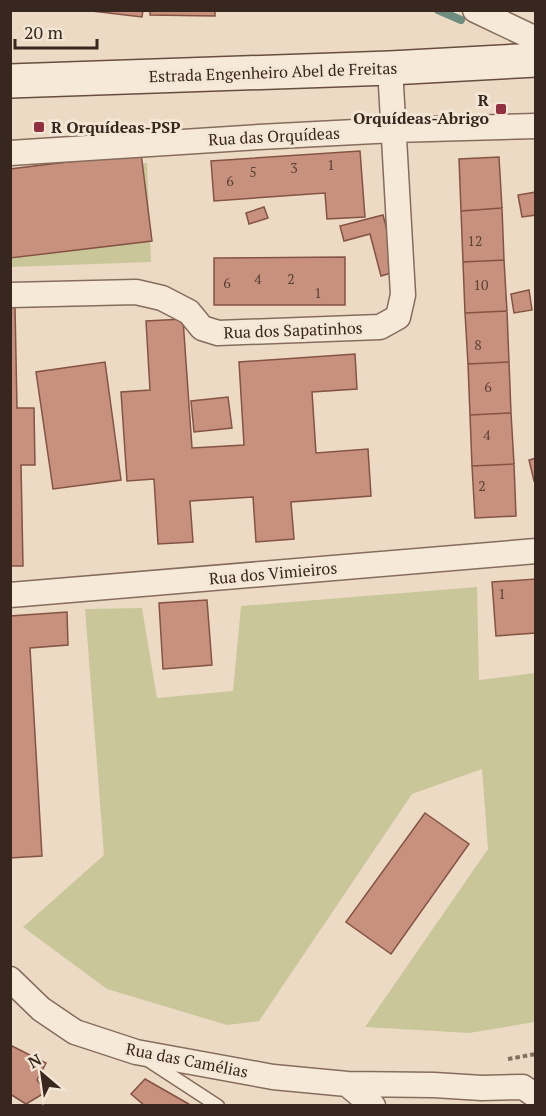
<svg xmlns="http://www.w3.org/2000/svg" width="546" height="1116" font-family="'PT Serif',serif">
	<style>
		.green { fill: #c9c79a }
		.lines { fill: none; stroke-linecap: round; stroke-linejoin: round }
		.stream { stroke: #6e8d80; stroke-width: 8 }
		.building { fill: #c8917d; stroke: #845344; stroke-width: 1.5 }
		.lane-casing { stroke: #866c5c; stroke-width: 15 }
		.street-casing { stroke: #866c5c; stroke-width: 27 }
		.secondary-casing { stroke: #684d3f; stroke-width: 36 }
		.path { stroke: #866c5c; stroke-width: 4; stroke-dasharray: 4.5 3; stroke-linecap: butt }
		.lane { stroke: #f7e9d8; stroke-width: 12 }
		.street { stroke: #f7e9d8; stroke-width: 24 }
		.secondary { stroke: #f7e9d8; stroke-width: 33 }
		.poi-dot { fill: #913040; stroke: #f4e6d5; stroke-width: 2 }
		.labels { text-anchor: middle; stroke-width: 6; stroke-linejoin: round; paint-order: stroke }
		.number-label { font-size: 14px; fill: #5b4236 }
		.street-label { font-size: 16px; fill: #37271f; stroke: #f4e6d5 }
		.poi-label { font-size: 16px; font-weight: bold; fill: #37271f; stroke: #f4e6d5; text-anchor: end }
	</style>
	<rect width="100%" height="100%" fill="#ecdac5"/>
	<path class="green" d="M147,163L151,262L11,267V170Z
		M477,587L479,680L535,673V1022L469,1033L365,1027L488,849L482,769L412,794L259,1021L227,1025L107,989L23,927L104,855L85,609L142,608L157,698L233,691L241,606Z"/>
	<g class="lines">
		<path class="stream" d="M438,10L461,20"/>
	</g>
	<path class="building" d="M83,10H143L142,17Z
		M150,10H215V16L150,15Z
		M360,151L365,217L327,219L325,193L214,201L211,161Z
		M141,153L152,241L10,258V169Z
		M499,157L502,208L461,211L459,159Z
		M536,192V215L522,217L518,195Z
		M264,207L268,218L249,224L246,213Z
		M502,208L504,260L463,262L461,211Z
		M383,215L398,271L381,276L370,234L344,241L340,226Z
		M345,257V305H214V258Z
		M504,260L507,311L465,313L463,262Z
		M529,290L532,310L514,313L511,294Z
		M10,307H15L17,408H34L35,465H21L23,566H10Z
		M507,311L509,362L468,364L465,313Z
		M183,319L192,448L244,445L239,362L355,354L357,389L312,392L316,453L368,449L371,496L291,502L294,539L256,542L253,497L190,501L193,542L158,544L154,479L127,481L121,392L150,390L146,321Z
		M105,362L121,480L53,489L36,372Z
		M509,362L511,413L470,415L468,364Z
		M228,397L232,428L194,432L191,401Z
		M511,413L514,464L472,466L470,415Z
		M536,458V481H534L529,460Z
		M514,464L516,516L475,518L472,466Z
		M536,579V633L496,636L492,582Z
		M207,600L212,665L163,669L159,603Z
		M67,612L68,645L30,648L42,856L10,858V616Z
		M425,813L469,844L391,954L346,922Z
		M10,1045L46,1063L37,1080L46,1092L26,1104L10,1094Z
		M145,1079L187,1103L192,1106H145L131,1094Z"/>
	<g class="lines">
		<defs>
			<path id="lane" d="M149,1061L218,1106"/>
			<path id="street" d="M475,10L536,39
				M10,153L259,137L394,130L536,126
				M10,295L136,292L162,298L189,312L202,328L218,333L380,327L398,317L403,295L390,68
				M10,595L536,551
				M10,979L41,1009L75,1032L136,1052L273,1077L347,1084L434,1085L482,1088L523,1087L536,1096
				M347,1084L373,1106"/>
			<path id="secondary" d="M10,81L390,68L536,60"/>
		</defs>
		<use href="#lane" class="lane-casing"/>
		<use href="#street" class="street-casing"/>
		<use href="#secondary" class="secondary-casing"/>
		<path class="path" d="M508,1059L536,1054"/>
		<use href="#lane" class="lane"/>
		<use href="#street" class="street"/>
		<use href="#secondary" class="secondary"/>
	</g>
	<g class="poi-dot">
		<rect x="495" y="103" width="12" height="12" rx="3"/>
		<rect x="33" y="121" width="12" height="12" rx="3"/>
	</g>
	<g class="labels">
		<g class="number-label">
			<text x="331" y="170">1</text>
			<text x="294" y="173">3</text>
			<text x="253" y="177">5</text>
			<text x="230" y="186">6</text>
			<text x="475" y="246">12</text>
			<text x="258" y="284">4</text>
			<text x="291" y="284">2</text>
			<text x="227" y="288">6</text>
			<text x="481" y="290">10</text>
			<text x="318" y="298">1</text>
			<text x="478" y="350">8</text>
			<text x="488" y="392">6</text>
			<text x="487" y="440">4</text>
			<text x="482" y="491">2</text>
			<text x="502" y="599">1</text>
		</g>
		<g class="street-label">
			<text transform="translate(273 72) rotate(-2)" y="6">Estrada Engenheiro Abel de Freitas</text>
			<text transform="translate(274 136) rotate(-3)" y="6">Rua das Orquídeas</text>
			<text transform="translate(293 330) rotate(-2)" y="6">Rua dos Sapatinhos</text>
			<text transform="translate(273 573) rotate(-5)" y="6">Rua dos Vimieiros</text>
			<text transform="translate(187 1060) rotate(11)" y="6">Rua das Camélias</text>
		</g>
		<g class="poi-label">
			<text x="489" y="106">R<tspan x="489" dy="18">Orquídeas-Abrigo</tspan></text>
			<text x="51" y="133" text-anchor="start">R Orquídeas-PSP</text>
		</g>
	</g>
	<rect width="546" height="1116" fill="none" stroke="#37271f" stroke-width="24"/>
	<g transform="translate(42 1074) rotate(331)" stroke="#f4e6d5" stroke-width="4.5" paint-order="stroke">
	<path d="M0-4.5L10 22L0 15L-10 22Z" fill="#37271f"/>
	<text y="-9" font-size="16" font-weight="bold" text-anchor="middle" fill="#37271f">N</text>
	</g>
	<path d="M15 39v9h82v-9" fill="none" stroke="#37271f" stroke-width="3"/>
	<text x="24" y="39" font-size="18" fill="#37271f" stroke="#f4e6d5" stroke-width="4.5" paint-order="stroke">20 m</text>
</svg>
